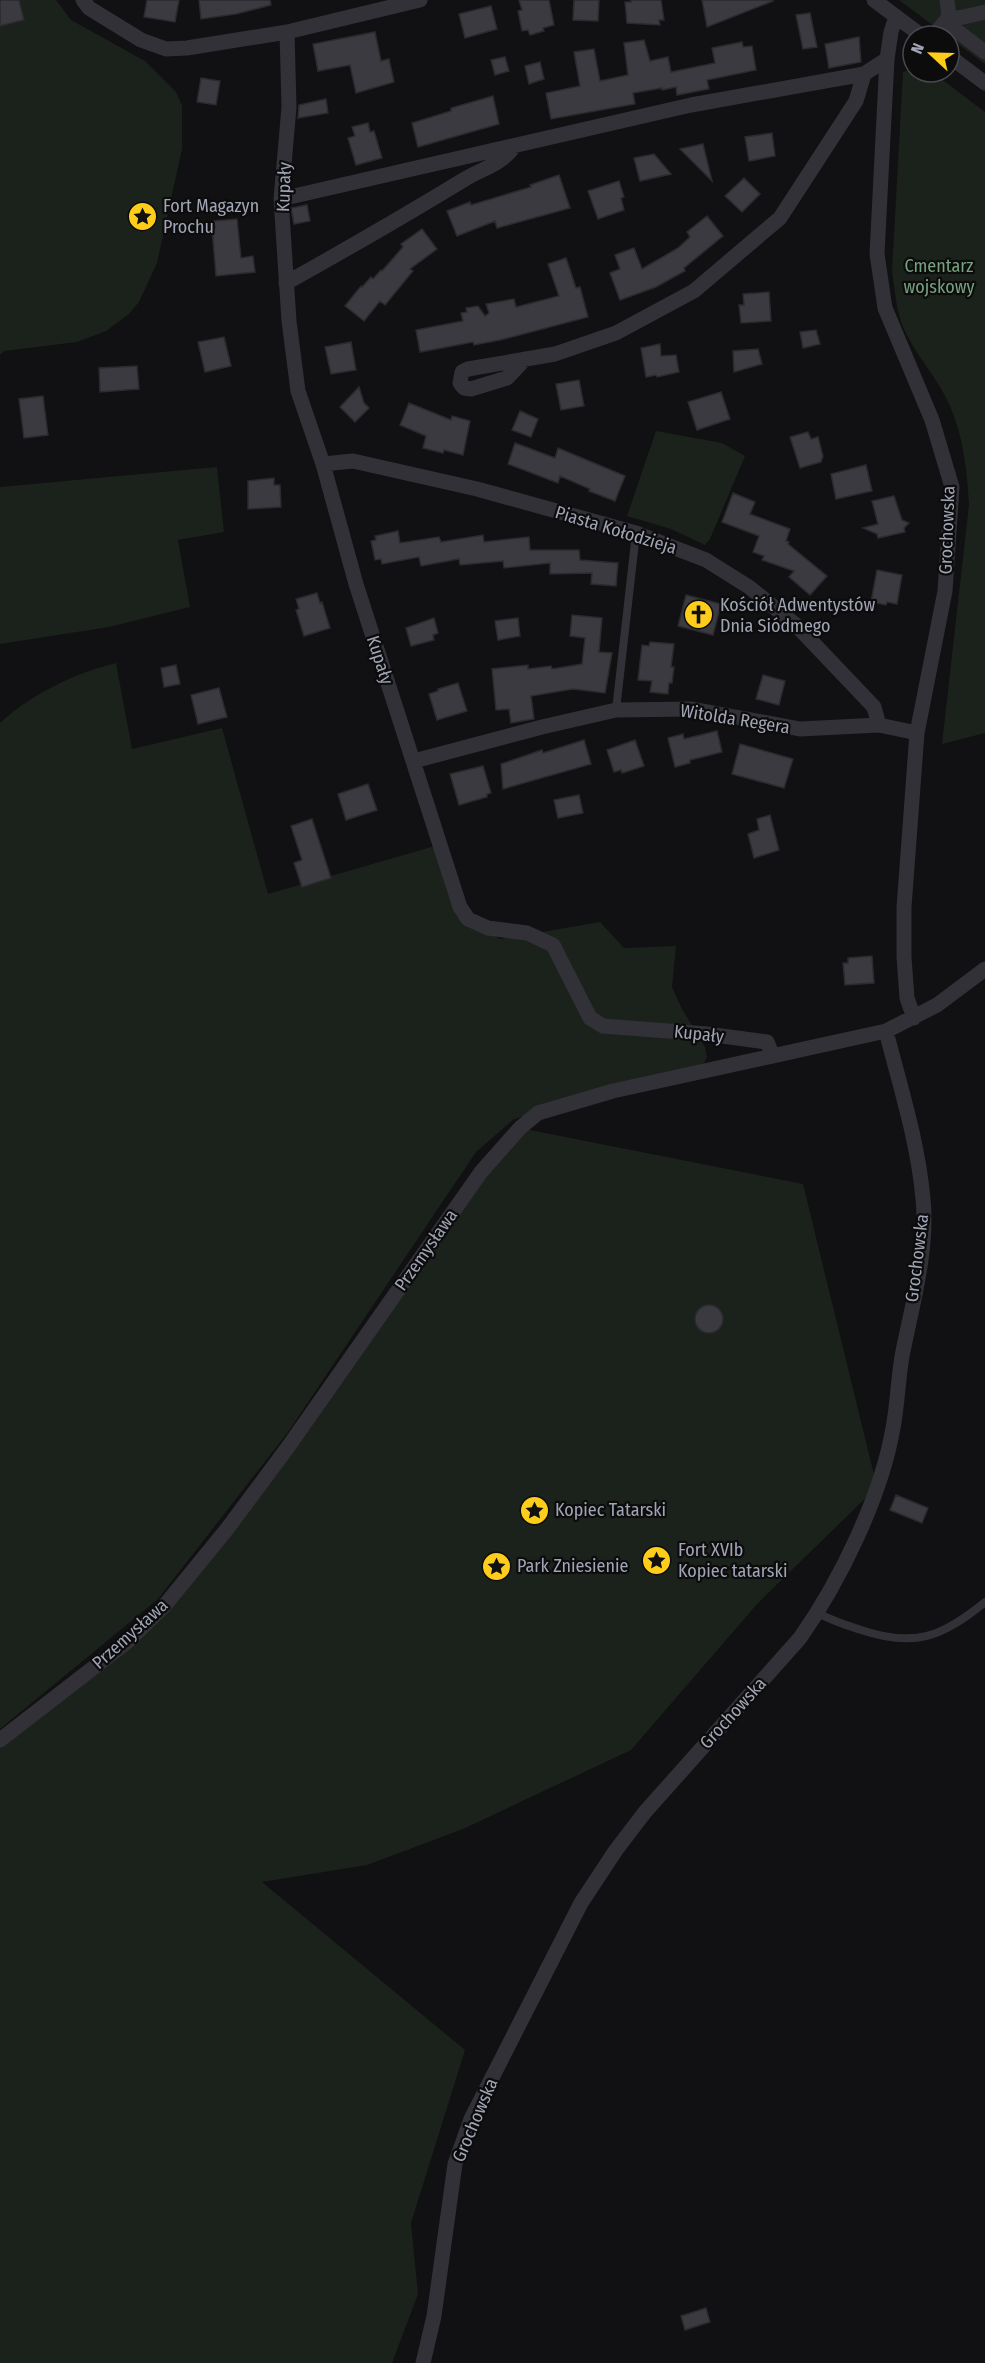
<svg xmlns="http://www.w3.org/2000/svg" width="985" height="2363" font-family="'Fira Sans Condensed',sans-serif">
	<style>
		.green { fill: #1b221c }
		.building { fill: #3a3a40; stroke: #2b2a2e; stroke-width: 1.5 }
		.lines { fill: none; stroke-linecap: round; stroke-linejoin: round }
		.lane { stroke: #313137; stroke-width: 8 }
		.street { stroke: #313137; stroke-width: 15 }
		.labels { text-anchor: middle; stroke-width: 4.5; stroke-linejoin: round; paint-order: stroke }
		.street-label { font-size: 18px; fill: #a1a4b4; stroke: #0c0c0d }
		.poi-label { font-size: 18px; fill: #a1a4b4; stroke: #0c0c0d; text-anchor: start }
		.park-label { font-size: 18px; fill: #76a17e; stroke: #0c0c0d }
	</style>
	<rect width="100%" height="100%" fill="#111012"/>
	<path class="green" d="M0,0H56L71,20L145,61L176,92L182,106V149L157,263L139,302L129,314L106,331L77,342L4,351L0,355Z
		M899,0H985V64Z
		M913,69V72H932L985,112V733L942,744L969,505C967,471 964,439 950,406C938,378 915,355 903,327C896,309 895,291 892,272L903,72Z
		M656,431L722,443L745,456L710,539L705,545L671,529L627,516Z
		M217,467L224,532L178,540L190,607L109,627L0,644V487Z
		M116,663L132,749L222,728L268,894L435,846L447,892L457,917L500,939L600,922L624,948L676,946L672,987L682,1009L705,1047L707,1057L703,1065L514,1119L476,1152L288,1432L158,1599L0,1729V723C33,693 73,674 116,663Z
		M520,1128L803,1184L877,1487L758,1603L631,1750L463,1829L367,1865L262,1882L465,2050L411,2223L418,2294L392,2363H0V1739L165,1605Z"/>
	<path class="building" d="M0,0H19L24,20L0,26Z
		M147,0H179L175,22L144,17Z
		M199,0H270L271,5L236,14L201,19Z
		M519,0H549L554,25L543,28L544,31L530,35L528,30L522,31L518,11L522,10Z
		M574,0H599L598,21L573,20Z
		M631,0H661L664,20H659L660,25L627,23L625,2H631Z
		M702,0H773V1L707,27Z
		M491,6L497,29L465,38L459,14Z
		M810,13L817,47L803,49L796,15Z
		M375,32L381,61L389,59L394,82L356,93L350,65L318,71L313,44Z
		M859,37L861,62L829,68L825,44Z
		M644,40L650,61L668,57L671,72L715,63L712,48L742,42L743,47L752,46L756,70L707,80L709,89L677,95L676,87L662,90V88L633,93L635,104L551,119L546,93L580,86L574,52L594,49L600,81L628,75L624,43Z
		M505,57L509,71L495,75L491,60Z
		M540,62L544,79L529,84L525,66Z
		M201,78L220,81L216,105L197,102Z
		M493,96L499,124L418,147L412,123L451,111V108Z
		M326,99L328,113L298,118L299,105Z
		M368,123L370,132L374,131L382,158L356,165L348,138L355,136L352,127Z
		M772,133L775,156L749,161L745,137Z
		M703,144L712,181L680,149Z
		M654,154L671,174L640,181L634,158Z
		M559,175L570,208L497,228L495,221L457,236L447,211L470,202L471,205L531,187L530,185Z
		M744,178L760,194L742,212L725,196Z
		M619,181L624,197L621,198L624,210L598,219L588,191Z
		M307,205L310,221L294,224L291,208Z
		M707,216L723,236L684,268L685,271L656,287L620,300L610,273L620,269L615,255L634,248L642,269L678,248L690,237L687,232Z
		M237,219L241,258L253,256L255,272L216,276L212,228H215L214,221Z
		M422,229L437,249L410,269L413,271L385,305L380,301L364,321L345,306L361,286L362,287L371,277L373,279L381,270L382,271L403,247L401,244Z
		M566,258L576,288L580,287L588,317L500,340L474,345L473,342L420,352L416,330L463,321L461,313L467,312L466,308L478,306L485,316L489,313L486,304L514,299L516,307L559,296L548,264Z
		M769,292L771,321L741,323L739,305H744L743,294Z
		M816,330L820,344L803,348L800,332Z
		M224,337L231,366L205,372L198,342Z
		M351,342L356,370L331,374L325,347Z
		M660,344L661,356L676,355L679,372L657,377L656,375L646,377L641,348Z
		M758,349L762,364L734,372L733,351Z
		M137,366L139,389L100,392L99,368Z
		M579,380L584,406L561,410L556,384Z
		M359,387L364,403L369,408L355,422L340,407Z
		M721,392L730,419L697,430L688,402Z
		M43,396L48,435L24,438L19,399Z
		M409,403L451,420L452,416L470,421L463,455L444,450L443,453L423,448L426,436L400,425Z
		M520,411L538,419L531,437L512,430Z
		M808,432L811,439L818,437L823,456L821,462L800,468L790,437Z
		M515,443L555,458L558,448L625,476L615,501L589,491L590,489L560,476L558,483L508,464Z
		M866,465L872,491L836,499L831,474Z
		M274,478V485H280L281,507L248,509V481Z
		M733,493L755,502L750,514L790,529L786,541L789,542L788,544L827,576L810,595L789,577L794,571L762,560L764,556L753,552L759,536L722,522Z
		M894,496L902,520L909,523L904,528L905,532L878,538L877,534L863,528L878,524L872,501Z
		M398,531L400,543L439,537L441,542L483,535L484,542L529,537L530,550H579L580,560L618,563L616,586L591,584L592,573L550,574V563L504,568L503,561L460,565L459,559L421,566L419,557L382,564L381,559L375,560L371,541L376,540L375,536Z
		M877,570L902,575L897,604L887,602L886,605L871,602Z
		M317,593L320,603L322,602L330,628L304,636L296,610L299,609L296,599Z
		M686,595L721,604L713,635L678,626Z
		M572,615L602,618L599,652L612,653L605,693L573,689L531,696L534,719L511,723L509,709L496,710L492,669L528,665V669L551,666L552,669L582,664L585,638L570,636Z
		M434,618L438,633L433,635L434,640L411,646L406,628Z
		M518,618L520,636L498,640L495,621Z
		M650,642L674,644L671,667H674L672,683H669L668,694L650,692L652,681L638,680L642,645L649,646Z
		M176,665L180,684L164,687L161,668Z
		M763,675L785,681L779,705L756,699Z
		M458,683L467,711L437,720L429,694L438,691V689Z
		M219,688L227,717L198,724L191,695Z
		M717,731L722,752L690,760V763L675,767L668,738L683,734L684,739Z
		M584,740L591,764L503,789L501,764L542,750L543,753Z
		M635,740L644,766L622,773L621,770L614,772L607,750Z
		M740,744L793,759L784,788L732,774Z
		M483,766L491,793L487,794V797L459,805L450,774Z
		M368,784L377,810L346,820L338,794Z
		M579,795L583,813L558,818L554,800Z
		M770,815L779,850L754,858L748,834L759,830L757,819Z
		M312,819L331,878L302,887L294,863L302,860L291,826Z
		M872,956L874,983L845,985L843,963H848V958Z
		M695 1319a14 14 0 1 1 28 0a14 14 0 1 1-28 0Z
		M896,1495L928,1508L922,1523L890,1510Z
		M706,2308L710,2322L685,2330L681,2316Z"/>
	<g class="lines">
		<path class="lane" d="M616,710L636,533
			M818,1613C832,1621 846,1625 861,1630C915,1648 942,1637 985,1602"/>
		<path class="street" d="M83,0L89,8L141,40L166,49L187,48L287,32L420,0
			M874,0L922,36
			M896,17L891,32L887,59L877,254L885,308L932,420L952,487L945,591L917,733L904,907V957L907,998L914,1018
			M949,17L959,18L985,12
			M945,22L985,52
			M287,32L289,107L281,199L289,321L298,391L323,464L356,584L460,907L468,919L488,928L527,933L553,945L590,1018L603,1026L707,1034L767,1042L773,1056
			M933,36L949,17L947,0
			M949,56L985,83
			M281,199L691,105L864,74L887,59
			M286,283C347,249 406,215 465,179C484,168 500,165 514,147
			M525,359L507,378L471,389L464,388L460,383L462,372L468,369L555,354L616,333L694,291L780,218L856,101L864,74
			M323,464L353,461L477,489L636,533L706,560L749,587L796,625L874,707L879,725
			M414,761L542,727L616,710L692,709L800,729L879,725L917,733
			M0,1740L128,1641L165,1605L227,1529L288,1447L481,1172L520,1128L538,1113L613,1091L886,1031L937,1005L985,969
			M423,2363L434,2316L455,2164L471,2119L581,1903L616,1850L645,1812L800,1638C840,1581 881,1497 893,1428C898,1402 898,1376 903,1351C913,1302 928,1249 923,1199C918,1142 900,1086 886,1031"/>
	</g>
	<defs>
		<symbol id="sight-disc" viewBox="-11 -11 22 22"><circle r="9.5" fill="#fecd1c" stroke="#0c0c0d"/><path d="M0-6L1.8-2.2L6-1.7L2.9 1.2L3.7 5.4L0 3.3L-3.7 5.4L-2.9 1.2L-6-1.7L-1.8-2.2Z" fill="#111"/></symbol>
		<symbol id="church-disc" viewBox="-11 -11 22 22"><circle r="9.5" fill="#fecd1c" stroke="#0c0c0d"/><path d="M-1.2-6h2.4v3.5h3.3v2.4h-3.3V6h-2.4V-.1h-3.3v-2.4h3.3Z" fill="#111"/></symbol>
	</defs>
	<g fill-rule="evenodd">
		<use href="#sight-disc" x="126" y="200" width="33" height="33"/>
		<use href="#church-disc" x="682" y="598" width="33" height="33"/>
		<use href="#sight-disc" x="518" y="1494" width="33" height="33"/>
		<use href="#sight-disc" x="640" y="1544" width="33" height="33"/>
		<use href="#sight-disc" x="480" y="1550" width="33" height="33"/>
	</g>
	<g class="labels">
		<g class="street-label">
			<text transform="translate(284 187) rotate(-88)" y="6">Kupały</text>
			<text transform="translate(616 530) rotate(17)" y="6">Piasta Kołodzieja</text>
			<text transform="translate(947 530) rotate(-88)" y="6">Grochowska</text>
			<text transform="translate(380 660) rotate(72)" y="6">Kupały</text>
			<text transform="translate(735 719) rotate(9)" y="6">Witolda Regera</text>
			<text transform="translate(699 1034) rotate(6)" y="6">Kupały</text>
			<text transform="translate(426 1250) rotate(-55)" y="6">Przemysława</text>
			<text transform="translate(917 1258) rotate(-83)" y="6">Grochowska</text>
			<text transform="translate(130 1634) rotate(-42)" y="6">Przemysława</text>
			<text transform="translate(733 1713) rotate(-48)" y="6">Grochowska</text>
			<text transform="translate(475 2120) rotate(-67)" y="6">Grochowska</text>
		</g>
		<g class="poi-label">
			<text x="163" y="212">Fort Magazyn<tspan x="163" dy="21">Prochu</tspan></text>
			<text x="720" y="611">Kościół Adwentystów<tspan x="720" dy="21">Dnia Siódmego</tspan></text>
			<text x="555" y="1516">Kopiec Tatarski</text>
			<text x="678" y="1556">Fort XVIb<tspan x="678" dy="21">Kopiec tatarski</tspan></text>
			<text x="517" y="1572">Park Zniesienie</text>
		</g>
		<g class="park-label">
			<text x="939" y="272">Cmentarz<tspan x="939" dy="21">wojskowy</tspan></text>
		</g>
	</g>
	<g transform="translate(931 54) rotate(292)"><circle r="28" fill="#0c0c0d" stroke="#484950" stroke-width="1.5"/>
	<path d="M0-4.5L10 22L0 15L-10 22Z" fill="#fecd1c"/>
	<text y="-9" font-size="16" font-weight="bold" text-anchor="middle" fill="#a1a4b4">N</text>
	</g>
</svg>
